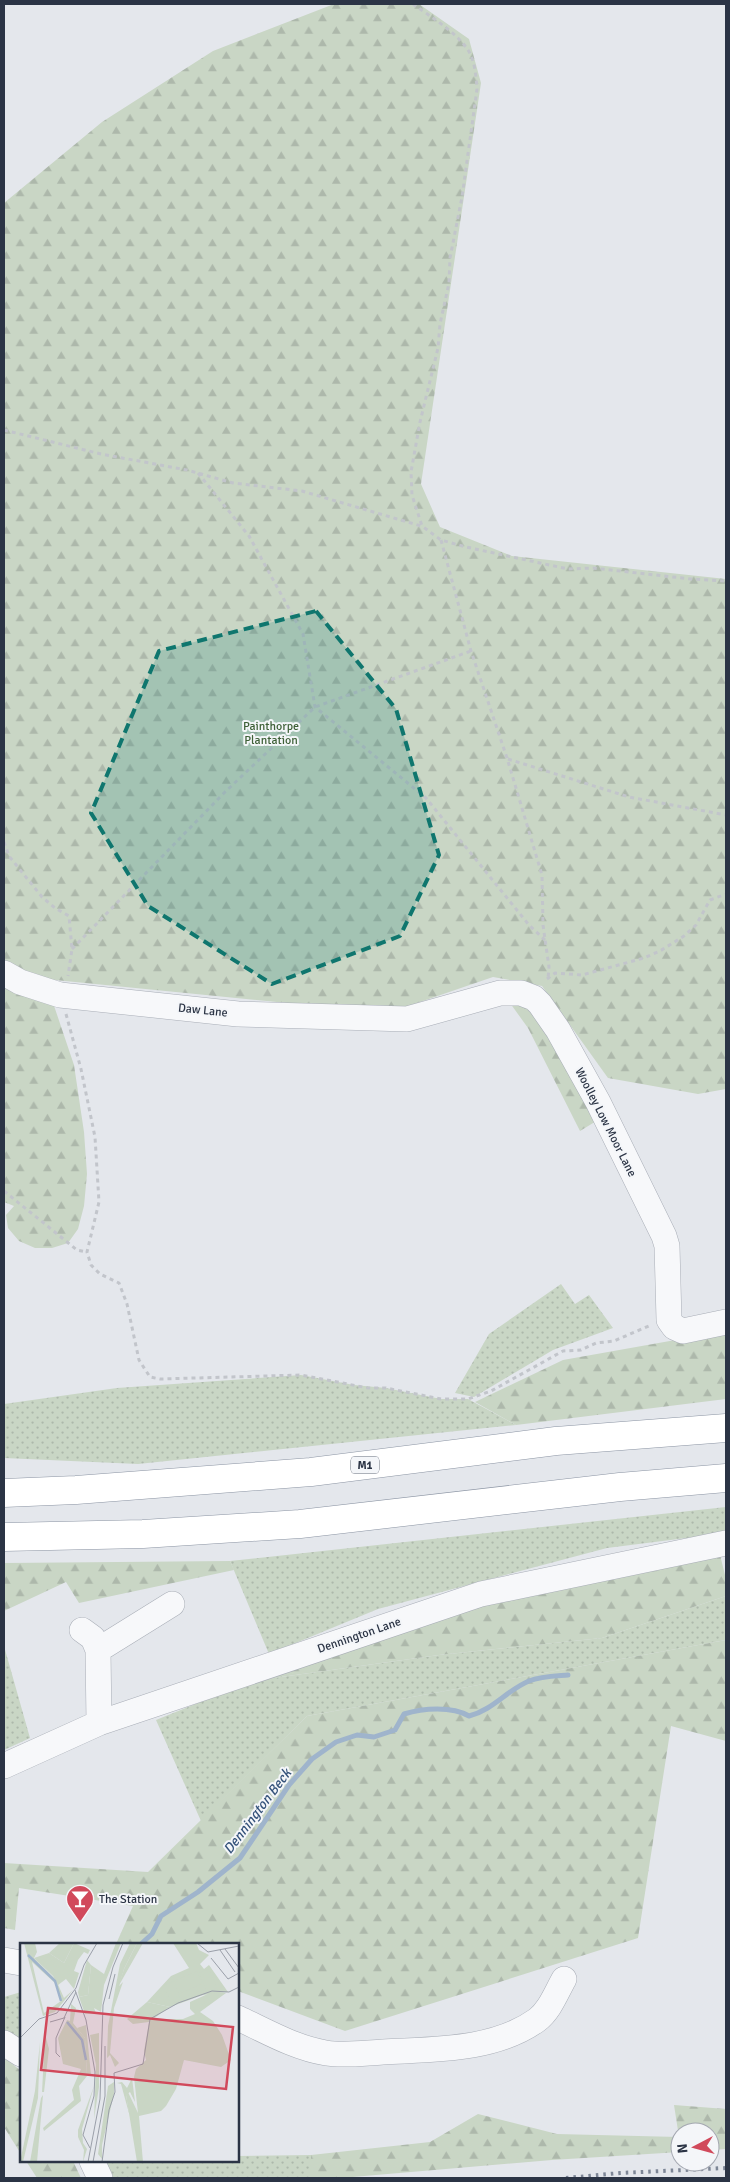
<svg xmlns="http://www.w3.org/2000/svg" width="730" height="2182" font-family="Signika,sans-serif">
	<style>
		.grass { fill: url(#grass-dots) }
		.forest { fill: url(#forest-firs) }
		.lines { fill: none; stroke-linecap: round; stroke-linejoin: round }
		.stream { stroke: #9fb4cc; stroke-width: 5 }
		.minor-casing { stroke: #a9aeb7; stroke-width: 26 }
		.highway-casing { stroke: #8b94a3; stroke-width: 29 }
		.path { stroke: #c2c5cb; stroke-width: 3; stroke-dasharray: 4 4; stroke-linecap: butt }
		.minor { stroke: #f7f8fa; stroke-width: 25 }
		.highway { stroke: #fff; stroke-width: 28 }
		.rail { stroke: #7d8696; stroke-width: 4; stroke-dasharray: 2.5 5; stroke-linecap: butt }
		.marked { fill: #0f766e; fill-opacity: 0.2; stroke: #0f766e; stroke-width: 4; stroke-dasharray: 10 6; stroke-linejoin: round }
		.labels { text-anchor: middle; stroke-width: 4; stroke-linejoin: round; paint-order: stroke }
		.shield { fill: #f4f6f9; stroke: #676e7b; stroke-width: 1 }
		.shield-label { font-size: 11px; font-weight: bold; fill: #2b3445 }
		.park-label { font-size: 12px; fill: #3f6138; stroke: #f4f6f9 }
		.street-label { font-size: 12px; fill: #2b3445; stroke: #f4f6f9 }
		.poi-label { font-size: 12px; fill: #2b3445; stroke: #f4f6f9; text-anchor: start }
		.water-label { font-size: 14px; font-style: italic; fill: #34527a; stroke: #f4f6f9 }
		.inset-river { fill: none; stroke: #9fb4cc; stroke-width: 2.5 }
		.inset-road { fill: none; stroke: #9a9fa9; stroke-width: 1 }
		.view { fill: #d1495b; fill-opacity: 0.15; stroke: #d1495b; stroke-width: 2.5 }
		.inset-edge { fill: none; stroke: #2b3445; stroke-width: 2.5 }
	</style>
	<defs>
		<pattern id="grass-dots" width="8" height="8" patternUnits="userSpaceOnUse" patternTransform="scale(1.25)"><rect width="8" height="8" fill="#c9d6c5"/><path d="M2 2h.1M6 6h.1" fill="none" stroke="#adb8ab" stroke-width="1.8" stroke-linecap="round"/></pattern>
		<pattern id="forest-firs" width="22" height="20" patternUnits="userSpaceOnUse" patternTransform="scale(1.25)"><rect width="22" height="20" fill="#c9d6c5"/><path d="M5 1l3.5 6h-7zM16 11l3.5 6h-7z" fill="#adb8ab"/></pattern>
	</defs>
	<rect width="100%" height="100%" fill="#e4e7ec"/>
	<path class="grass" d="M561,1284L575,1304L589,1295L613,1328L553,1350L474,1397L455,1393L489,1334Z
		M301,1375L354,1385L386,1388L441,1399H468L516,1425L138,1464L4,1458V1404L117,1388Z
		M726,1507V1533L607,1548L378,1609L269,1654L230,1561Z
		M726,1596V1640L307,1716L201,1821L156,1720L252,1681L439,1655L602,1638Z
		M4,1646L30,1738L4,1750Z
		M21,1992V2042L4,2031V1997Z
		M311,2155V2178H113L104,2161H238V2156Z"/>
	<path class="forest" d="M334,4H419L469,39L481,83L421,484L440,527L512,556L726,579V1089L698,1094L608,1078L542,986L493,977L388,1013L45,979L74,1065L84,1132L87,1174L84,1206L78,1229L68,1243L52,1248H35L19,1241L8,1228L6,1215L14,1206L4,1202V203L102,122L213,51Z
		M510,1003H527L598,1120L580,1131L528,1028Z
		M726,1331V1399L516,1425L475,1402L563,1360Z
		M720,1555L726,1579V1596L602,1638L439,1655L253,1681L483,1602Z
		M230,1561L234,1570L79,1603L66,1582L4,1611V1563Z
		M726,1640V1741L671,1726L638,1938L345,2031L238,1991V1944H116L133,1906L19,1888L15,1930L4,1928V1863L148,1872L307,1716Z
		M4,2057L21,2071V2154L4,2127Z
		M674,2105L726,2109V2149L710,2150V2132H680V2152L552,2160L341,2178H311V2155L430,2142L478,2114L557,2134L679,2137Z
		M26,2161H73L81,2178H37Z"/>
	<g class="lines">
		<path class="stream" d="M141,1944L152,1934L161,1916L198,1892L240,1858L289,1785L312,1759L336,1742L357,1735L374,1737L395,1730L404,1714C423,1708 452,1706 469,1716C493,1710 507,1690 529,1681C541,1676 555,1676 568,1675"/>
		<defs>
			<path id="minor" d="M4,973L20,982L60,995L238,1014L407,1019L500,993H521L534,998L540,1004L558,1030L598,1102L664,1236L667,1246L669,1320L674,1327L683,1331L726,1322
				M82,1630L93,1638L98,1650L99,1723
				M98,1650L172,1604
				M4,1766L99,1723L481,1594L726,1543
				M4,1960L21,1963
				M238,2018C266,2031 295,2048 326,2053C344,2056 364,2053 383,2052C433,2049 494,2051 537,2020C550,2010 556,1993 564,1979
				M4,2043L21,2054
				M92,2161L100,2178"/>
			<path id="highway" d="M4,1493L76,1490L311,1472L556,1441L726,1428
				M4,1537L143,1534L300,1524L620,1487L726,1478"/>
		</defs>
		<use href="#minor" class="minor-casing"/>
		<use href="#highway" class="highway-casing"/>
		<path class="path" d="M413,4C431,17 456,32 468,50C475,61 476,76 477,89L462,197L450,258L449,283L440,324L438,348L420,422L411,472L412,495L422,526L441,540L466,547L568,569L593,568L691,579L726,581
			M4,430L101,454L187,470L233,483L302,491L421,526
			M198,473L249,536L303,634L315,707L426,798L529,925L545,940
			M441,540L471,651L507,758L542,875L543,925L549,967L548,979
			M508,759L629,797L726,815
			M4,842L9,856L42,897L55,908L69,916L72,949L68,976
			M72,949L225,792L315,707L471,651
			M547,979L555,973L582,975L644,958L660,951L684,936L696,925L710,900L726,894
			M66,1014L81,1069L95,1137L99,1202L87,1252L91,1265L100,1274L119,1283L127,1304L139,1360L150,1377L160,1379L301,1375L368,1388H386L441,1399H468L491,1391L563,1351L581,1350L596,1343L614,1341L651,1325
			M4,1191L77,1250L87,1252"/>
		<use href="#minor" class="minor"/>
		<use href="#highway" class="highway"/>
		<path class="rail" d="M566,2178L620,2173L726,2168"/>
	</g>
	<path class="marked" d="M316,611L396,709L439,855L400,936L272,984L148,906L91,813L159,651Z"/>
	<defs>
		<symbol id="bar-pin" viewBox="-11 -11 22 30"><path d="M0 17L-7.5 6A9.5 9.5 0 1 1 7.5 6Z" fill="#d1495b" stroke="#f4f6f9"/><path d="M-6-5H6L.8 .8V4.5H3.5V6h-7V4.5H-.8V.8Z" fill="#fff"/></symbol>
	</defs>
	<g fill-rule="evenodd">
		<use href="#bar-pin" x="64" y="1883" width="32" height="43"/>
	</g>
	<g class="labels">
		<rect class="shield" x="351" y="1456.5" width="28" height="17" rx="4"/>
		<g class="shield-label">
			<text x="365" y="1469">M1</text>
		</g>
		<g class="park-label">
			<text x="271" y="730">Painthorpe<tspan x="271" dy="14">Plantation</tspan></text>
		</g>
		<g class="street-label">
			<text transform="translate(203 1010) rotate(6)" y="4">Daw Lane</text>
			<text transform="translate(606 1122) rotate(63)" y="4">Woolley Low Moor Lane</text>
			<text transform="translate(359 1635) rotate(-19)" y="4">Dennington Lane</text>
		</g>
		<g class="poi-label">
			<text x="99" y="1903">The Station</text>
		</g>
		<g class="water-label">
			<text transform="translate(257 1811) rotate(-53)" y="5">Dennington Beck</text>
		</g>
	</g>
	<g transform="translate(20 1943)">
		<rect width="219" height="219" fill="#e4e7ec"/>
		<path d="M54,0L70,7L68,11L64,9L58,17L54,28L59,30L54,46L46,36L38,42L33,33L14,15L29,10L44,20ZM96,0H101L84,42L81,69L74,65L76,70L65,71L59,54L68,52L71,22L84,31ZM110,0H117L104,26L99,43L103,39L94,65L90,110L99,120L95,124L90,112L87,115L88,83L100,21ZM66,82L71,132L67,133L65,95L57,85ZM79,90V144L74,176L76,122L70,92ZM112,135L115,159L110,149L106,152L110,174L101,141L97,140L102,139L107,145ZM94,139V151L82,202V216L78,211L88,143Z" fill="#c9d6c5"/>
		<path d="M4,0H15L17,9L14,15L36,37L44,55L53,47L35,69L23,73ZM12,19L35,40L41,58L24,70ZM40,0H54L44,20L29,10ZM117,0H123L98,44L104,26ZM67,17L71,22L68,52L59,54L58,49ZM192,49L206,50L180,69L193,78L202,92L211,117L201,124L164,117L156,146L146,163L141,168L119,173L123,219H117L106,152L107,147L118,170L114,134L116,126L126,117L124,108L129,79L113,81L107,76L127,59L150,64L133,76H163L175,71L170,66V59ZM51,61L56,65L53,80L65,95L67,133L59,143L61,158L24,188L23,185L54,157L52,147L61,126L43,121L38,95L47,77L50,78ZM25,91L29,106L24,149H22ZM20,99L18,155L3,219H0L15,148ZM74,143L62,186L63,200L67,206L63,219L64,207L58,194V187ZM23,152L17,219H10L21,155Z" fill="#c9d6c5" fill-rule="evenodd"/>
		<path d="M153,0H176L179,7L189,12L180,21L184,26L189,22L208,49L183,52L150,64L127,59L151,33L169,25Z" fill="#c9d6c5"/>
		<path d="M189,26L197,45L187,49L179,30ZM177,28L182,41L161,50L156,37ZM154,38L161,57L151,61L144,42Z" fill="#c9d6c5"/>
		<path class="inset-river" d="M8,12L35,38L41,58M47,79L62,97L66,117"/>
		<path class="inset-road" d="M177,0L188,9L219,3M205,6L219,25M200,7L215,29M191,15L208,36L219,30M55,47L66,77L75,129L74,153L63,192L70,205M89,56L95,31M30,79L44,75L56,49M0,95L19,76L37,70L56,45L64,22L77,0M40,114L36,110V95L45,74M68,219L80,156L83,62L93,24L103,0M73,219L85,153V103M82,219L89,167L95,149L94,130L123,121L130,76L158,60L192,48L209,49L219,44"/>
		<path class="view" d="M28,65L213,84L206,146L21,127Z"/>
		<rect width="219" height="219" class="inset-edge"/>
	</g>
	<rect width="730" height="2182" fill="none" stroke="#2b3445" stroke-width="10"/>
	<g transform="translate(695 2147) rotate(264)"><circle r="24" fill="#f4f6f9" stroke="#a4a8b1"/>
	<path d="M0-4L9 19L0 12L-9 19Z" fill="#d1495b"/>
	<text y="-8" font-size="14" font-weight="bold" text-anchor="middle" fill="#2b3445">N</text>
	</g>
</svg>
